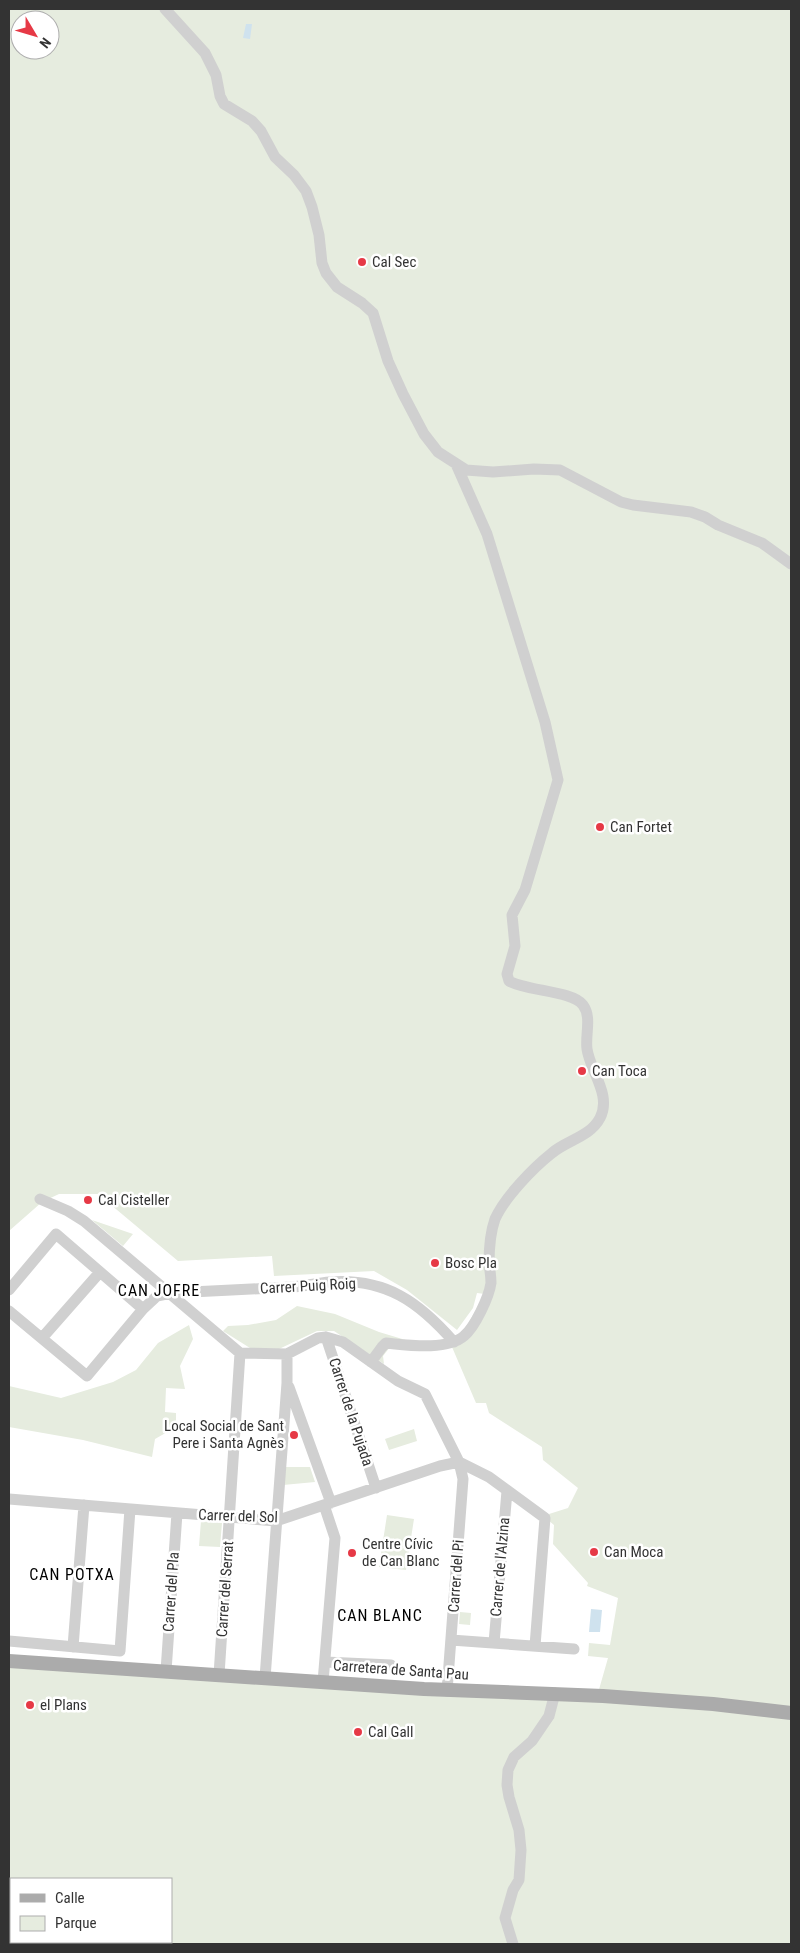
<svg xmlns="http://www.w3.org/2000/svg" width="800" height="1953" font-family="'Roboto Condensed',sans-serif">
	<style>
		.green { fill: #e6ecdf; fill-rule: evenodd }
		.water { fill: #cfe2ee }
		.lines { fill: none; stroke-linecap: round; stroke-linejoin: round }
		.minor { stroke: #d0d0d0; stroke-width: 11 }
		.major { stroke: #ababab; stroke-width: 14 }
		.poi-dot { fill: #e63946; stroke: #fff; stroke-width: 2 }
		.labels { text-anchor: middle; stroke-width: 5; stroke-linejoin: round; paint-order: stroke }
		.poi-label { font-size: 15px; fill: #333; stroke: #fff; text-anchor: start }
		.street-label { font-size: 15px; fill: #333; stroke: #fff }
		.neighbourhood-label { font-size: 16px; letter-spacing: 1px; fill: #000; stroke: #fff }
	</style>
	<rect width="100%" height="100%" fill="#fff"/>
	<path class="green" d="M9,9H791V1944H9V1661L596,1700L608,1658L588,1656L589,1643L610,1645L618,1598L587,1586L588,1583L553,1544L554,1525L548,1520L549,1514L568,1508L578,1488L543,1460L542,1447L489,1413L486,1403H476L452,1347H390L383,1356L384,1364L334,1331H317L279,1349L250,1348L223,1331L228,1326L248,1325L276,1320L297,1306L335,1314L379,1332L419,1344L461,1336L485,1294L477,1293L473,1308L457,1330L407,1290L374,1271L274,1276L272,1256L178,1261L98,1194H59L42,1202L9,1231ZM20,20H50V50H20ZM11,1879H171V1942H11Z
		M92,1220L133,1234L123,1246Z
		M189,1325L193,1339L180,1366L185,1389L166,1388L165,1412L176,1413V1427L155,1439L152,1457L83,1440L9,1427V1386L61,1398L113,1382L136,1370L158,1343Z
		M414,1429L417,1441L389,1450L385,1439Z
		M285,1467H310L315,1482L283,1485Z
		M387,1515L414,1519L406,1570L379,1567Z
		M201,1521L222,1523L220,1547L199,1546Z
		M460,1612L471,1613L470,1625L459,1624Z"/>
	<path class="water" d="M246,24H252L250,39L243,38Z
		M591,1609L602,1610L600,1632H589Z"/>
	<g class="lines">
		<path class="minor" d="M165,9L205,53L216,75L220,96L224,104L252,121L261,131L275,157L294,175L306,191L312,207L319,235L322,263L326,273L337,287L362,303L373,313L388,361L403,394L424,434L438,452L466,470L493,472L534,469L560,470L621,502L633,505L691,512L705,517L718,525L762,543L791,564
			M40,1199L68,1211L84,1221L240,1353L287,1354L318,1338L326,1337L343,1342L398,1381L425,1394L459,1462L489,1477L545,1518L535,1646
			M9,1290L56,1234L143,1309
			M9,1311L87,1376L143,1309L157,1296L171,1293C211,1291 252,1289 292,1287C305,1286 317,1283 330,1282C386,1278 419,1302 454,1342
			M326,1337L376,1488
			M42,1338L100,1272
			M371,1362L382,1347L386,1343C407,1345 447,1351 464,1336C475,1327 489,1297 491,1283C491,1277 490,1270 489,1264C489,1249 490,1233 495,1219C505,1197 533,1168 552,1153C567,1140 590,1137 600,1118C612,1095 590,1071 587,1049C585,1035 592,1017 583,1005C573,991 526,991 509,981L507,974L515,946L512,915L525,890L558,780L545,722L487,534L456,464
			M289,1387L331,1503
			M9,1499L276,1521L440,1466L459,1462L463,1479L447,1691
			M451,1640L574,1649
			M9,1641L120,1651L130,1509
			M494,1643L507,1491
			M73,1647L84,1505
			M325,1662L391,1665
			M166,1671L177,1513
			M219,1675L240,1353
			M265,1678L287,1383V1354
			M323,1682L335,1538L324,1505
			M513,1944L505,1918L513,1890L519,1880L521,1850L519,1830L509,1797L507,1785L508,1770L514,1757L532,1741L549,1716L555,1693"/>
		<path class="major" d="M9,1661L424,1689L603,1696L713,1704L791,1713"/>
	</g>
	<g class="poi-dot">
		<circle cx="362" cy="262" r="5"/>
		<circle cx="600" cy="827" r="5"/>
		<circle cx="582" cy="1071" r="5"/>
		<circle cx="88" cy="1200" r="5"/>
		<circle cx="435" cy="1263" r="5"/>
		<circle cx="294" cy="1435" r="5"/>
		<circle cx="594" cy="1552" r="5"/>
		<circle cx="352" cy="1553" r="5"/>
		<circle cx="30" cy="1705" r="5"/>
		<circle cx="358" cy="1732" r="5"/>
	</g>
	<g class="labels">
		<g class="poi-label">
			<text x="372" y="267">Cal Sec</text>
			<text x="610" y="832">Can Fortet</text>
			<text x="592" y="1076">Can Toca</text>
			<text x="98" y="1205">Cal Cisteller</text>
			<text x="445" y="1268">Bosc Pla</text>
			<text x="284" y="1431" text-anchor="end">Local Social de Sant<tspan x="284" dy="17">Pere i Santa Agnès</tspan></text>
			<text x="362" y="1549">Centre Cívic<tspan x="362" dy="17">de Can Blanc</tspan></text>
			<text x="604" y="1557">Can Moca</text>
			<text x="40" y="1710">el Plans</text>
			<text x="368" y="1737">Cal Gall</text>
		</g>
		<g class="street-label">
			<text transform="translate(308 1286) rotate(-3)" y="5">Carrer Puig Roig</text>
			<text transform="translate(351 1412) rotate(72)" y="5">Carrer de la Pujada</text>
			<text transform="translate(238 1516) rotate(2)" y="5">Carrer del Sol</text>
			<text transform="translate(500 1567) rotate(-85)" y="5">Carrer de l'Alzina</text>
			<text transform="translate(456 1576) rotate(-86)" y="5">Carrer del Pi</text>
			<text transform="translate(225 1589) rotate(-86)" y="5">Carrer del Serrat</text>
			<text transform="translate(171 1592) rotate(-86)" y="5">Carrer del Pla</text>
			<text transform="translate(401 1670) rotate(4)" y="5">Carretera de Santa Pau</text>
		</g>
		<g class="neighbourhood-label">
			<text x="159" y="1296">CAN JOFRE</text>
			<text x="72" y="1580">CAN POTXA</text>
			<text x="380" y="1621">CAN BLANC</text>
		</g>
	</g>
	<rect width="800" height="1953" fill="none" stroke="#333333" stroke-width="20"/>
	<rect x="10" y="1878" width="162" height="65" fill="#ffffff" stroke="#adadad"/>
	<rect x="20" y="1894" width="25" height="8" fill="#ababab" stroke="#adadad"/>
	<text x="55" y="1903" font-size="15" fill="#333333">Calle</text>
	<rect x="20" y="1916" width="25" height="15" fill="#e6ecdf" stroke="#adadad"/>
	<text x="55" y="1928" font-size="15" fill="#333333">Parque</text>
	<g transform="translate(35 35) rotate(128)"><circle r="24" fill="#ffffff" stroke="#adadad"/>
	<path d="M0-4L9 19L0 12L-9 19Z" fill="#e63946"/>
	<text y="-8" font-size="14" font-weight="bold" text-anchor="middle" fill="#333333">N</text>
	</g>
</svg>
